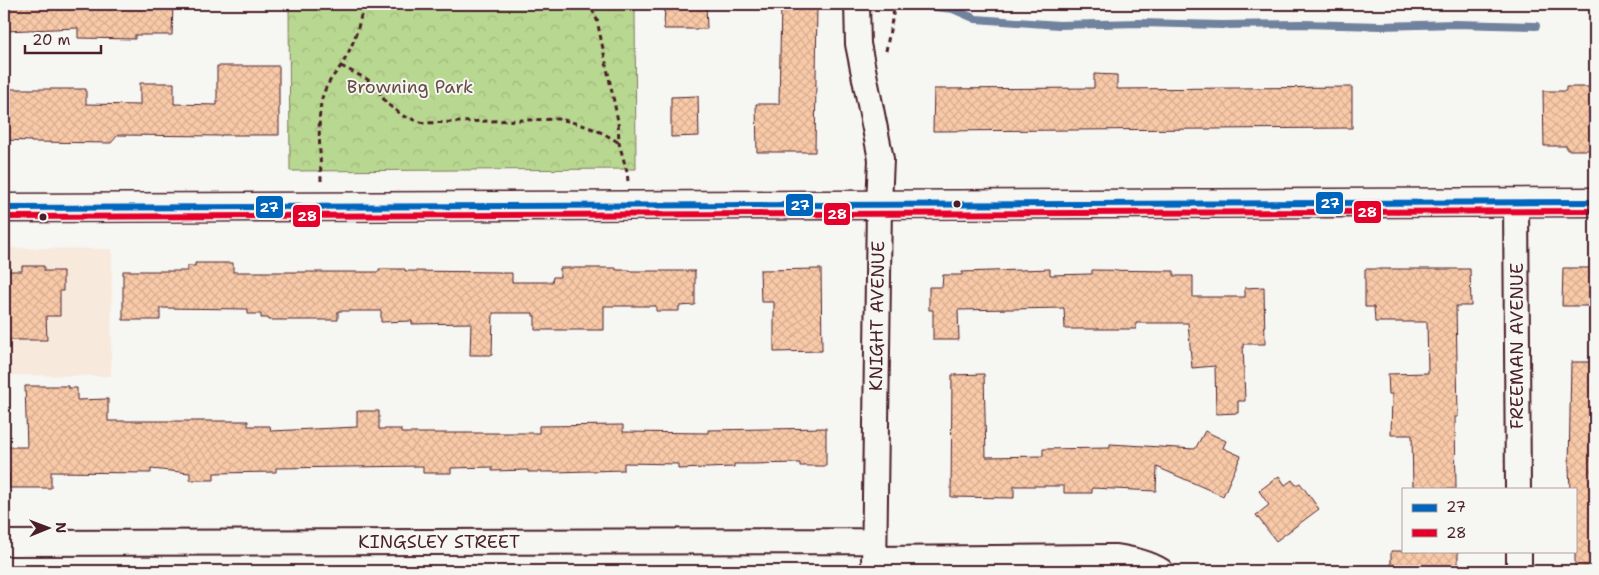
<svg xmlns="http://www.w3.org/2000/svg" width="1599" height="575" font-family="'Shantell Sans',sans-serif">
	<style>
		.built { fill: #f7e9dc }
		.park { fill: url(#park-crowns); stroke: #817b5e }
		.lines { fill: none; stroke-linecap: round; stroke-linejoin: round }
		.stream { stroke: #70829d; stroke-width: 8 }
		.building { fill: url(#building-cross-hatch); stroke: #4a1f2b }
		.street-casing { stroke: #4a1f2b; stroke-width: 28 }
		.secondary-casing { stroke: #4a1f2b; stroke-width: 31 }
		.path { stroke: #4a1f2b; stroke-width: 3; stroke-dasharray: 5 4; stroke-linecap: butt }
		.street { stroke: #f6f6f2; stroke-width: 24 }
		.secondary { stroke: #f6f6f2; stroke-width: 28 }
		.bus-1-casing { stroke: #f6f6f2; stroke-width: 10 }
		.bus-2-casing { stroke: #f6f6f2; stroke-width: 10 }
		.bus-1 { stroke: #0065bd; stroke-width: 6 }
		.bus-2 { stroke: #e4002b; stroke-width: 6 }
		.bus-dot { fill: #4a1f2b; stroke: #f6f6f2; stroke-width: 2 }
		.labels { text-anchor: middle; stroke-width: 4; stroke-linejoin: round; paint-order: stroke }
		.park-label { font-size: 18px; fill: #664d44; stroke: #f6f6f2 }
		.street-label { font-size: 18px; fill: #4a1f2b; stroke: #f6f6f2 }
		.line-badge { stroke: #f6f6f2; stroke-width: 2 }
		.badge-label { font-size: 14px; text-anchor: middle; font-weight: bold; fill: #fff }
	</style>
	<defs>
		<pattern id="park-crowns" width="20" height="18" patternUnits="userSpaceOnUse" patternTransform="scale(1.25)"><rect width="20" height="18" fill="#b8d790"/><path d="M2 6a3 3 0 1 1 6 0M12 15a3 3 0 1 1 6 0" fill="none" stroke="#a0b87c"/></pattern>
		<pattern id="building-cross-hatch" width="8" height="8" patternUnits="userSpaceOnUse" patternTransform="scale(1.25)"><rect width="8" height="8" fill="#f9caa8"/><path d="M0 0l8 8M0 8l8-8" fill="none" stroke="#d7ad91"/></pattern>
	</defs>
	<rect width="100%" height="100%" fill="#f6f6f2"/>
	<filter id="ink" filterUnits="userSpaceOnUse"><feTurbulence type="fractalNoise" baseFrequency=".02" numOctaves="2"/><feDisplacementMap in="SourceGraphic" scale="10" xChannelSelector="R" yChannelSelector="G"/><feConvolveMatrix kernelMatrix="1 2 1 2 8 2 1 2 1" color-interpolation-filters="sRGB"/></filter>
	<g filter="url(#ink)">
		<path class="built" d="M4,248L112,249L111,376L4,375Z"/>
		<path class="park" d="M289,4H635L636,169L290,171Z"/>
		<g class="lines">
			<path class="stream" d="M908,4L953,9L976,19L1059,25L1139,23L1222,25L1301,24L1381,26L1456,24L1536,26"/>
		</g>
		<path class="building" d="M7,4H57V9L131,7V4H173L172,35H135V39L78,38V28L4,31V6H7Z
			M665,4H706L707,29H664Z
			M781,4H817L815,152H757L756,104H779Z
			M217,66H279V135H221V136L118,135L111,143L31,142V141L4,140V89H86V104L140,105V83H174V104L217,105Z
			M1094,74L1117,75V89L1352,87V128L933,131L934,89L1094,88Z
			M1566,87H1595V150H1567V146H1544L1543,91H1566Z
			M698,96L699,136L671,137V97Z
			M195,263H233V272H379V269H405V271L501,272V273H512V282H552L553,277H560V268H616V270H630V271H695V305L679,306V311H656V306H604V330H535V316H533V313H493L492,355H470L471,323L412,324V321L381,322V311H338V320H268V318H261V314H248V309L160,308V320H123V271H187V266H195Z
			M22,266H44V271H63V291H60V316H46L47,340H4V271H22Z
			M1563,268H1595V306H1562Z
			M821,269L822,351L774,352V302H761L760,270Z
			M1050,269V275L1092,274V270L1174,271V276H1193V297H1245V288L1264,287L1265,344H1243L1245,401H1238V413L1216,414L1215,366L1192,368L1188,323H1136V329H1065L1064,308L958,310L959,340H933V310H929V287H942L943,275H962V272Z
			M1365,269H1470L1471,306H1456L1458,417H1455L1456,489H1413L1412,435H1391L1392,394H1389L1388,374L1428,373L1427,322H1375L1374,307H1365Z
			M1571,362H1595V571H1575V489H1570L1569,468Z
			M984,374L986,457L1043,456V449L1110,448V444L1195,449L1205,431L1226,441L1223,448L1241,456L1223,496L1157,467L1156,491L1092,488V493H1064V486H1014V498L951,497L952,375Z
			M25,386H68V388H77V400L108,399V421H248V426H270L271,431L357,427V411H379V429H401V433H539V426L623,425V432L708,433V430L826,428V466H800V463L752,464H734V467L678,469V464L624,463V470L555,472H528V470L492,471V467L451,468V473H423V466L276,468V472L214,473V480H190V473L151,469V473L51,472V488H9V473H4V447H27Z
			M1279,476L1285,485L1292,480L1296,485L1300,483L1319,509L1276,541L1256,515L1269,505L1259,491Z
			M1391,551H1458V571H1391Z"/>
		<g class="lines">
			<defs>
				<path id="street" d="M857,4L858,44L881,159L879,204L874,571
					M1516,203L1518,489
					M4,543L874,541
					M1519,551V571
					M874,559L1114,557C1131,559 1146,562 1161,571"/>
				<path id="secondary" d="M4,208L1595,202"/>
			</defs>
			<use href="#street" class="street-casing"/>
			<use href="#secondary" class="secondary-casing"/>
			<path class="path" d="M585,4L592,9L597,20L618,121L619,143L627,172L628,181
				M886,51L895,4
				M341,66L367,79L377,88L386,103L403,116L424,123L558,119C579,123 601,130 619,143
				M321,181C321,158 316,116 323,95C328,81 333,77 341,66C353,47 360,25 363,4"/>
			<use href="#street" class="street"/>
			<use href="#secondary" class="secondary"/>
			<defs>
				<path id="bus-1" d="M4,208L1595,202"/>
				<path id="bus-2" d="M4,217L1595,211"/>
			</defs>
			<use href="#bus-1" class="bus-1-casing"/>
			<use href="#bus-2" class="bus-2-casing"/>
			<use href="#bus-1" class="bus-1"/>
			<use href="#bus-2" class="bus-2"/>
		</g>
	</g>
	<g class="bus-dot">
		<circle cx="957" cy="204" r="4.5"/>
		<circle cx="43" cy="217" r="4.5"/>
	</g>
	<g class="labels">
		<g class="park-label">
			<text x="410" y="93">Browning Park</text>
		</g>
		<g class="street-label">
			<text transform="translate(877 316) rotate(-89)" y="6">KNIGHT AVENUE</text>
			<text transform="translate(1517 346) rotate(-90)" y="6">FREEMAN AVENUE</text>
			<text x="439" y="548">KINGSLEY STREET</text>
		</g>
	</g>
	<g class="line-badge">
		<rect x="1315" y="191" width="29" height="24" rx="5" fill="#0065bd"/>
		<rect x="785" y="193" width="29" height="24" rx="5" fill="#0065bd"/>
		<rect x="255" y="195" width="29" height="24" rx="5" fill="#0065bd"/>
		<rect x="1353" y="200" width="29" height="24" rx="5" fill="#e4002b"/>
		<rect x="823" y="202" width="28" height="24" rx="5" fill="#e4002b"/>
		<rect x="292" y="204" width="29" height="24" rx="5" fill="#e4002b"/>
	</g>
	<g class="badge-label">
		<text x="1330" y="208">27</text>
		<text x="800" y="210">27</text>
		<text x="269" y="212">27</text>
		<text x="1367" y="217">28</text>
		<text x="837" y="219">28</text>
		<text x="307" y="221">28</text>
	</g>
	<rect width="1599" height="575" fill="none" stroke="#f6f6f2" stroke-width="20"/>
	<rect x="10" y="10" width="1579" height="555" fill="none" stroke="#4a1f2b" stroke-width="2" filter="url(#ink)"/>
	<rect x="1402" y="488" width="175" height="65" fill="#f6f6f2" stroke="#b1a0a2"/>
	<rect x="1412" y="504" width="25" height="8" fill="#0065bd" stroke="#b1a0a2"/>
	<text x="1446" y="512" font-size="15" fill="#4a1f2b">27</text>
	<rect x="1412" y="529" width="25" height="8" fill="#e4002b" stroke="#b1a0a2"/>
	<text x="1446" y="538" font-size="15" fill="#4a1f2b">28</text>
	<g transform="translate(48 528) rotate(89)" stroke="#f6f6f2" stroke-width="4" paint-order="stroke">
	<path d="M0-4L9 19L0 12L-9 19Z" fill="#4a1f2b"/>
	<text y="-8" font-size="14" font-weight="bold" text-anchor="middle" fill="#4a1f2b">N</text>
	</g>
	<path d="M25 45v8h76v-8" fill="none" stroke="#4a1f2b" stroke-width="2.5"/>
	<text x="32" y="45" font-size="15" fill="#4a1f2b" stroke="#f6f6f2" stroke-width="4" paint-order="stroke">20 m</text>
</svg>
